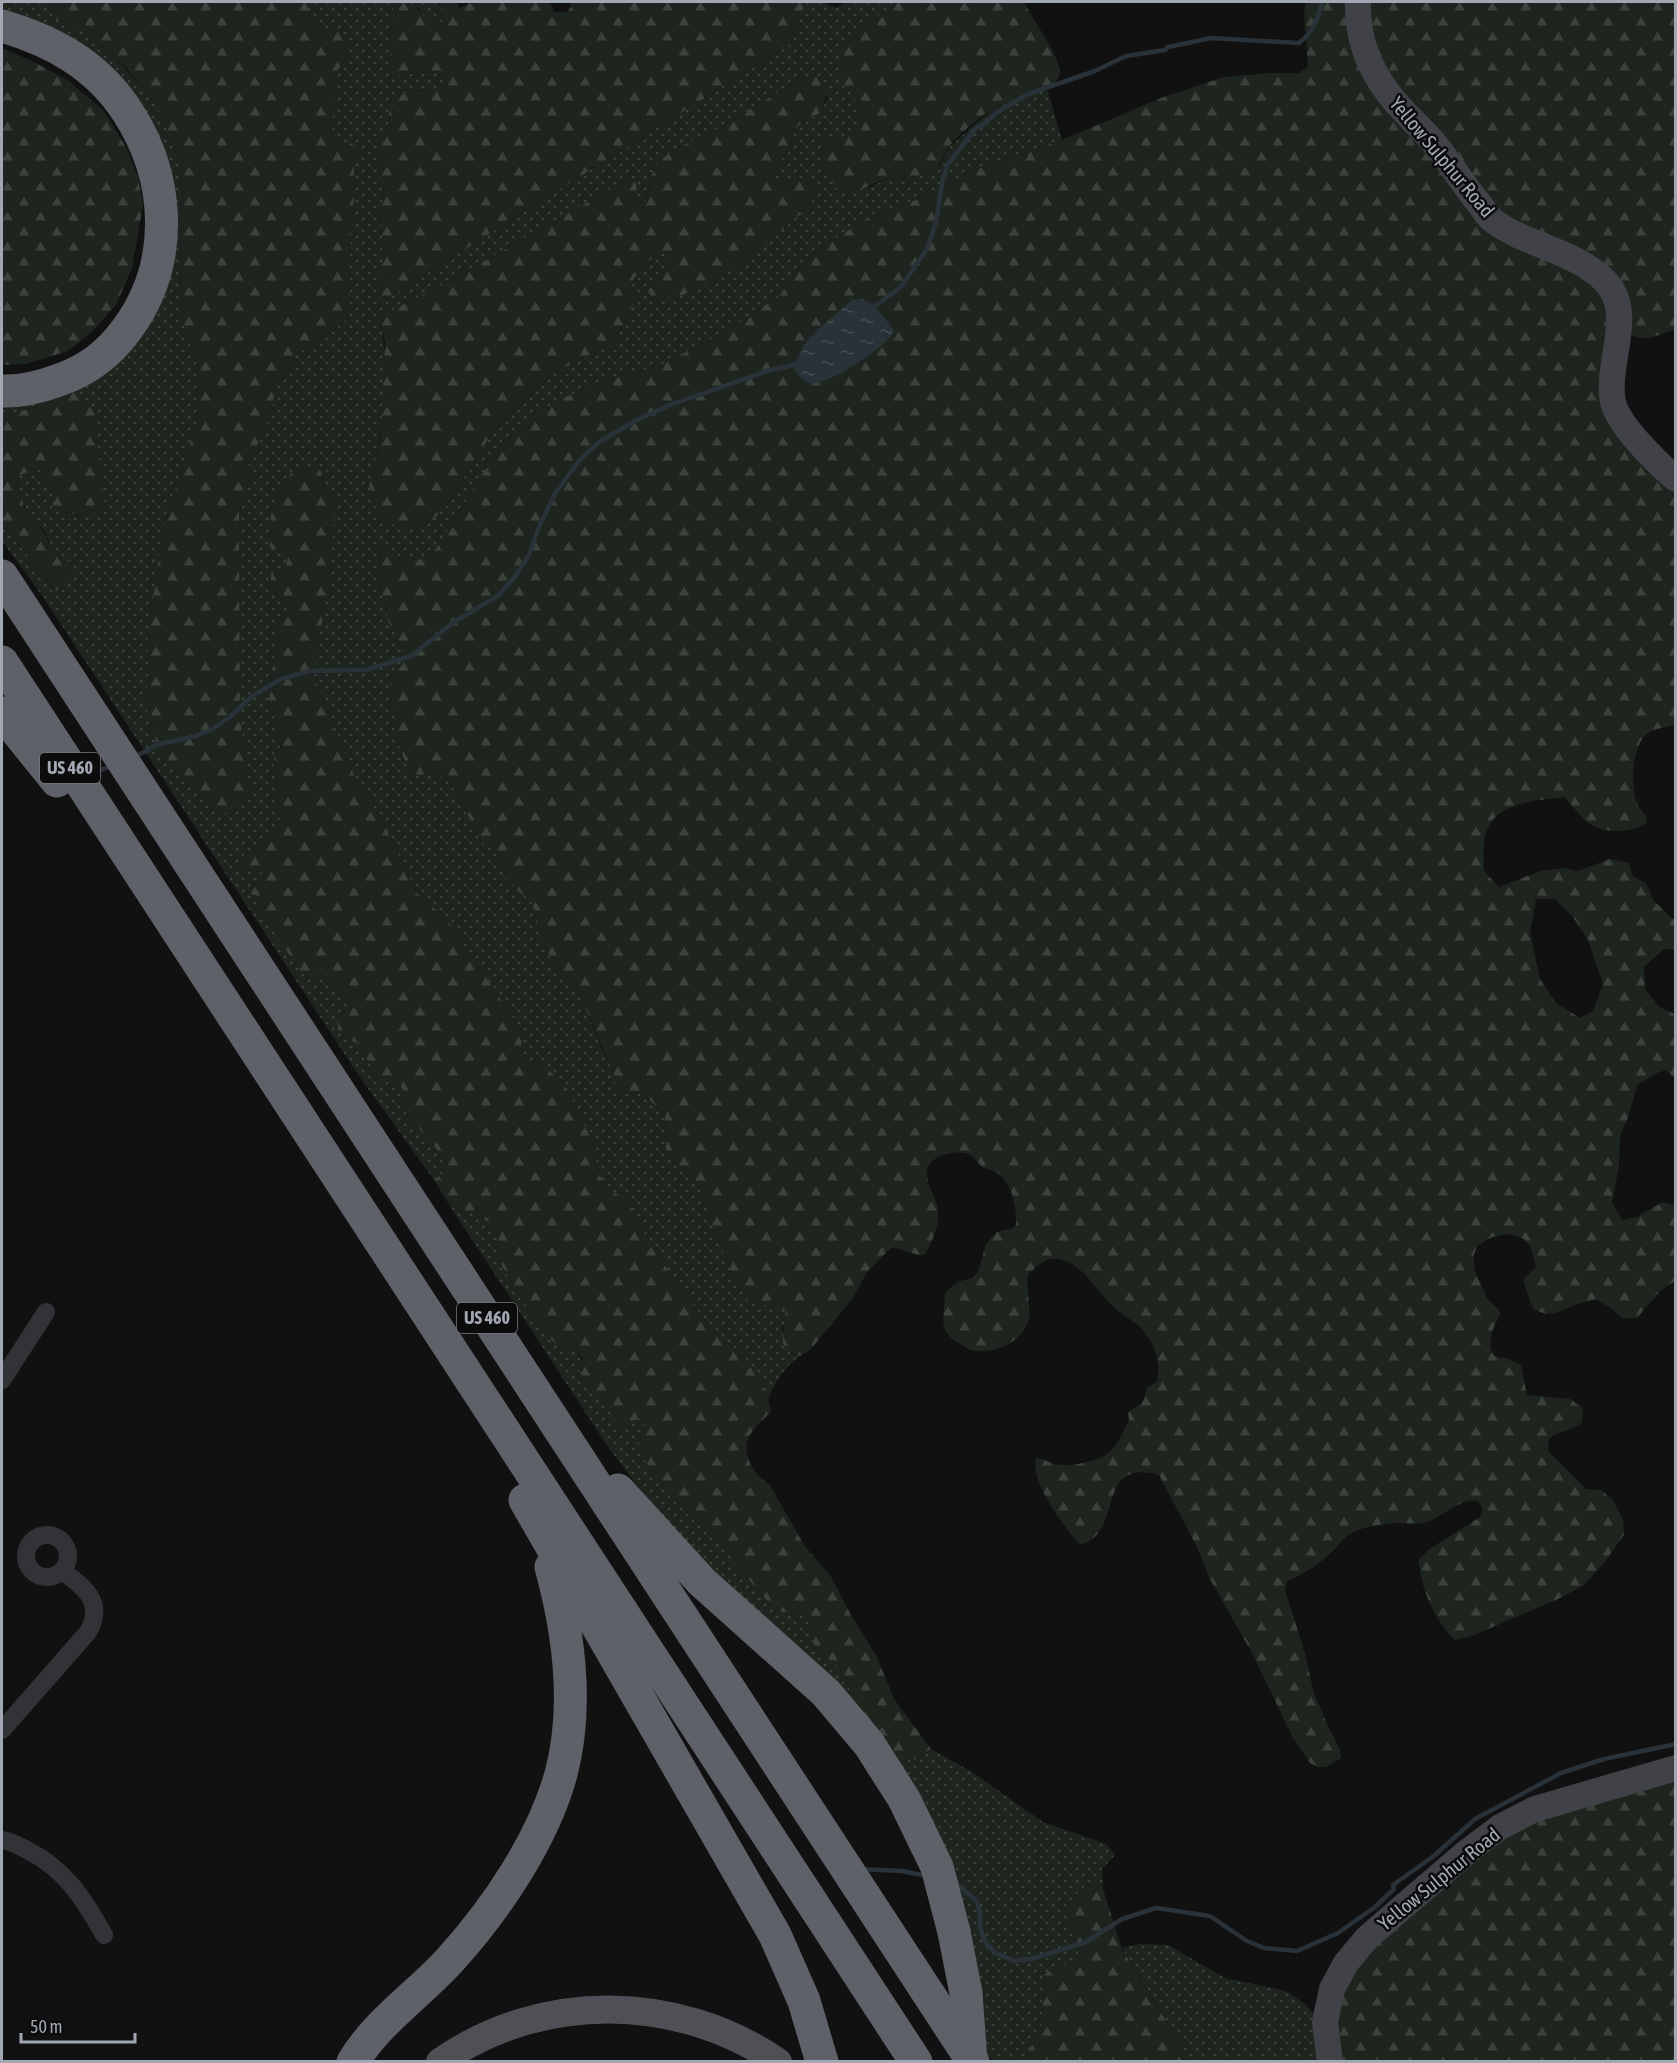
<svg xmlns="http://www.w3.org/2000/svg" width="1677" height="2063" font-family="'Asap Condensed',sans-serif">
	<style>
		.grass { fill: url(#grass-dots); fill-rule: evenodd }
		.forest { fill: url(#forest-firs); fill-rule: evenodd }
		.water { fill: url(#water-ripples) }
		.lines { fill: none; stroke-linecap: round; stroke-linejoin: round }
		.stream { stroke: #293238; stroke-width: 4.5 }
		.street { stroke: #323337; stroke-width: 18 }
		.secondary { stroke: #404247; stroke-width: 26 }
		.primary { stroke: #4e5056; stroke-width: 28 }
		.highway { stroke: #5e6168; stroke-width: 33 }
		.highway-bridge { stroke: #5e6168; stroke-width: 33 }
		.labels { text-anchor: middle; stroke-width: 5; stroke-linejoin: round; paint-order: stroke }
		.shield { fill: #0c0c0d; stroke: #757981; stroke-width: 1.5 }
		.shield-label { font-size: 18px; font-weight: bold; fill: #a2a8b3 }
		.street-label { font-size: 20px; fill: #a2a8b3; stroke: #0c0c0d }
	</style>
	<defs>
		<pattern id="grass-dots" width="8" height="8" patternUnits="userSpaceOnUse" patternTransform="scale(1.5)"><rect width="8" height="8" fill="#1d251e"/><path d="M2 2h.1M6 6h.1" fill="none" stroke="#3b423c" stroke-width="1.8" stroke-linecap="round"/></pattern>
		<pattern id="forest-firs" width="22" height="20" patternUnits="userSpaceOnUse" patternTransform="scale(1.5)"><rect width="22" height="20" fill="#1d251e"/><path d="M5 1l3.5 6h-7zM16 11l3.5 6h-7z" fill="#3b423c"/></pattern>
		<pattern id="water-ripples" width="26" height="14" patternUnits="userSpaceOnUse" patternTransform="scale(1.5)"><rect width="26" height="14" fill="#293238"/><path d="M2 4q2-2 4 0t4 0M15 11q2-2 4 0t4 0" fill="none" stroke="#454d52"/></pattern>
	</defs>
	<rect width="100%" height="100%" fill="#111112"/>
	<path class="grass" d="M2,2H51L49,8L55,18L81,30L110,52L148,93L165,121L174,145L180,172L182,202L179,294L185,331L196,358L198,390L196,427L186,455L162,534L147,644L149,678L144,700L250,791L240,716L239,515L251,476L248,466L272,411L275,384L288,374L295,355L333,331L347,319L350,300L349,263L354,199V166L348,142H337L332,135L335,74L348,56L333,29L312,26L306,2H397L393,8L394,76C411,74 431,68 445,77L446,84L438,89L415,90L389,115L390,128L386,132L377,164L382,182L383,203L380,210L381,227L384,255L377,293L382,298L389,297L790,44L797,29L805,2H825L826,4L836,8L847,2H896L866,25L843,47L848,90C861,101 861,116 860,132L842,138H828L868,188L887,179L914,177L940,165L949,147L994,108L1018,98L1047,89L1062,140L977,169L916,200L862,221L814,253L778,297L721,334L659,366L608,379L503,441L436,549L419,560L402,558L381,545L377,581L385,600L388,621L400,642L403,664L390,677L398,742L404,761L420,775L431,774L447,779L457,793L481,842L494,848L506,878L518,891L531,900L541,935L553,965L575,984L601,1047L624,1093L644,1094L665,1117L666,1150L671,1159L690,1173L704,1196L713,1226L734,1278L747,1299L760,1304L779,1306L785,1310L786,1317L782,1330L791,1354L800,1356C784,1367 776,1381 768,1399L758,1377L742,1353L715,1334L675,1281L645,1234L627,1200L605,1187L596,1165L597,1151L567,1089L527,1062L521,1049L522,1031L448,922L417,893L383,822L356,780L314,675L335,501L326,490L321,471L272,549L286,551L288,557L286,566L275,593C290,606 292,611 278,627L268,708L276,720L282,742L274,761L276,788L280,819L275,831L239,860L238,867L246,870L258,868L262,873L260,881L253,885L256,895L261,902L260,913L282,943L326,974L351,1004L339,1019L345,1039L357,1043L378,1077L400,1085L405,1093L401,1102L407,1111L408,1122C425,1128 443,1153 445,1171L434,1180L357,1073L43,597L2,541V523C19,546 38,566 54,590L67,561L59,560C53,550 49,540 43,530C31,514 13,499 19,476L27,472L33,465L38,466L49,490L57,498L53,503V508L77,516L104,505L94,423L95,411L47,403L15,413H2V395L138,325L153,136L2,15ZM809,75L828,98L820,113L806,120L792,131L791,144L771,178L772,184L778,185L793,177L812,204L791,221L652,298L647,290C654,275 664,274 669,261L665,252C651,254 639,272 631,283L635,302L614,343L554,373L493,431L446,507L375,462C384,417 390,366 380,321L389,312L448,282L626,180L637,201L643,205C651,192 649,175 656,166C668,147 695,142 714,131C746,113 776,92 809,75Z
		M405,2H439L443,21L438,23L427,21L419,8Z
		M450,1206C463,1210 487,1217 496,1229C502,1238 495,1247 498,1256C503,1272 544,1337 558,1345C562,1348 571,1348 576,1350L603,1402L623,1430L632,1421L640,1419L646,1426L638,1439L645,1460L672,1498L708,1534L718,1538L728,1547L733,1561L764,1597L777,1610L807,1615L815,1648L822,1657L834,1661L844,1674L855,1704L710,1568L669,1525L636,1484L606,1444Z
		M931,1749L972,1772L1043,1822L1106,1844L1115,1855L1102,1869L1103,1889L1088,1884L1069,1920L1079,1953L1071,1964L1057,1966L1045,1974L1041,2032L1027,2052L1031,2061H992L982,2046L898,1761L917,1759Z
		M1140,1944L1168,1945L1225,1978L1286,1991L1305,2004L1318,2019L1322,2061H1191L1122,1948Z"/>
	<path class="forest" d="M51,2H306L312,26L333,29L348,39V56L335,74L332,135L337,142H348L359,148L360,158L354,166V199L349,263L350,300L347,319L333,331L295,355L288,374L275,384L272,411L248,466L251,476L239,515L240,716L250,791L222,816L158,748L144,700L149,677L147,644L162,534L186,455L196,427L198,390L196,358L185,331L179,294L182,202L180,172L174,145L165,121L148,93L130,72L110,52L81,30L55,18L49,7Z
		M397,2C413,1 419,8 427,20L438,23L443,21L439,2H456L460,8L472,2H550L554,12H566L571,7V2H805L797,30L790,44L389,297L382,298L376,293L384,255L381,227L380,210L383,203L382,182L377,164L378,133L385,132L390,128C391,123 389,118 389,113C390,108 393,104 396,100C410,84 430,95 446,84L445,77C431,68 410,74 394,76L390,73L393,7Z
		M896,2H1024C1032,18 1059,56 1060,71C1061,91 1011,100 996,107C980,116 962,132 950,145C942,155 942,167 928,173C915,179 901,176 888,179C868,183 865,193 840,192C828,178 818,160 821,142L828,138H842L860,132C862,99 854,100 838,75L843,47L866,25Z
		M1306,2H1350L1441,167L1595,281L1610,313L1601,378L1675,490V725C1668,727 1655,728 1648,733C1632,744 1630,785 1637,803C1640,812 1646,811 1647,823C1629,833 1604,835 1587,822C1579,815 1572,805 1564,797C1531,801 1488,803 1484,843C1483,853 1484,862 1484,871L1499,887L1540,871L1564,868L1578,871L1610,859L1629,863L1633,876L1646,884L1654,901L1673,919H1675V949H1664L1644,967L1645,989L1659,1007L1675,1014V1079L1666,1070L1657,1073L1637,1085L1629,1115L1620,1136L1619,1166L1612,1202L1622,1220L1636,1217L1663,1202L1675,1205V1281L1660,1291L1637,1318H1622L1611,1308L1596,1299C1590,1301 1583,1302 1578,1304C1559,1311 1552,1319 1533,1309L1523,1280L1536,1267L1530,1246L1524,1239L1509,1234L1492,1237L1477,1246L1474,1255V1269L1488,1300L1499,1310L1500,1315C1493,1328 1486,1342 1494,1356L1509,1359L1521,1365L1527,1395L1570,1399L1583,1408L1582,1422C1570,1432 1561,1430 1549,1438L1548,1451L1586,1489L1601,1490L1613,1500L1623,1520L1624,1535L1603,1564L1584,1585L1558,1599L1472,1636L1455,1640C1434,1620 1420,1587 1419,1559L1431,1548L1480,1517L1483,1509L1478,1501C1456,1498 1443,1519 1423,1523C1414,1525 1404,1522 1395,1523C1381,1524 1361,1527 1350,1534C1343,1538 1338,1546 1333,1551C1319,1564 1305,1574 1287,1581L1285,1590L1304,1650L1314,1693L1328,1727L1340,1749L1341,1758L1326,1767H1318L1310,1763L1292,1736L1252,1653L1210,1579L1196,1545L1159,1475C1094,1457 1125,1533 1080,1545C1065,1528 1029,1481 1036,1458C1044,1458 1047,1462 1054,1464C1062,1466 1075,1465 1083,1463C1113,1457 1117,1446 1129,1420L1128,1412L1142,1403L1147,1388L1157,1381C1160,1366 1157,1349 1148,1337C1140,1324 1128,1319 1117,1310C1097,1294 1085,1264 1059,1259C1046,1256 1037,1267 1028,1274C1025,1291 1033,1310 1027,1325C1018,1344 992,1355 971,1350C967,1349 962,1345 959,1343C953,1340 945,1333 944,1326C942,1317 945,1303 945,1293L957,1282L972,1278L978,1272L986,1244L996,1232L1011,1229L1016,1225C1017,1202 1010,1171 983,1168C979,1164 975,1158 970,1155C957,1149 930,1154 927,1171C926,1183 933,1192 936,1202C942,1221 934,1239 924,1255C910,1255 904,1248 891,1248L867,1272L853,1298L811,1349L800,1356C771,1349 788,1328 785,1310L779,1306L760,1304L747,1299L734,1278L713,1226L704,1196L690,1173L671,1159L666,1150L665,1116L644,1094L624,1093L615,1088V1077L575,984L553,965L541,935L531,900L518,891L506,878L494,848L481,842L457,793L447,779L431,774L420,775L410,772C394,743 393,709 390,677L403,664L400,642L388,621L385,600L377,581L381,545L402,558L419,560L436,549L503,441L554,402L608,379L659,366L721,334L778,297L814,253L862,221L916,200L977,169L1062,140L1161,98L1224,77L1273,73H1299L1308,67L1304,12ZM1536,899H1555L1573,917L1588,940L1603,984L1593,1011L1580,1018L1556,1003L1540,979L1530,932Z
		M1363,2H1675V329C1658,335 1644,344 1628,333L1626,309L1499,216L1387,82Z
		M2,48L34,62L69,81L104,111L126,147L138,177L143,205L132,268L116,305L92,332L68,351L26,364L2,365Z
		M809,75L820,76C829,91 827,98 820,113L806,120L792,131L791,144L771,178L772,184L778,185L793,177L809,179L815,190L812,204C771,238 709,303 652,298L647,290C654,275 664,274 669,261L665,252C651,254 639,272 631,283L635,301L614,343L554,373L493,431L446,507L426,526L399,529L378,514L369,485L380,440L382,414L385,342L380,321L389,312L448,282L626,180L636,182L637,201L643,204C652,192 649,175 656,166C669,147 695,142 714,131C746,113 777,92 809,75Z
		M69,392L79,393L95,411L94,423L105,505C89,518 86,518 67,512C61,510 58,512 53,508V503L57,498L49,490L38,466L33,465L27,472L19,476L17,483L24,507L34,517L59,559L74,562C74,576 67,585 56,591L2,523V413C26,413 47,403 69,392Z
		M302,464L321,471L326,490L335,501L330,583L320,632L314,675L356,780L383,822L417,893L448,921L522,1031L521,1049L527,1062L544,1065L567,1089L597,1151L596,1165L605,1187L627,1200L645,1234L675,1281L715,1334L742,1353L758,1377L768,1399L771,1411C765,1419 757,1424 752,1432C738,1451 753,1475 770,1485L804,1545L830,1575L851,1615L877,1657L894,1699L931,1749L917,1759L898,1761L855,1704L844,1674L834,1661L822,1657L815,1648L807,1615L777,1611L764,1597L733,1561L727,1547L718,1538L708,1534L671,1498L645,1460L638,1439L646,1426L640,1419L632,1421L630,1428L623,1430L579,1371L582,1358L576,1350C571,1348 562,1348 558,1345C544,1337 503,1272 498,1256C495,1247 502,1238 496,1229C487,1217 463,1210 450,1206L434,1180L445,1171C443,1154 424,1127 408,1122L407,1111L401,1102L405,1093L400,1085L378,1077L357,1043L345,1039L338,1030L339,1019L351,1004L326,974L305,977L260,913L257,907L261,902L256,895L249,894L248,889L260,881L262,873L258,868L246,870L238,868L239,860L275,831L280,819L276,788L274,753L281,748L282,742L277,736C281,725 275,717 268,708L278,626C303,599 268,602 271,574L278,568L286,566L288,557L286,551L272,549L268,544C270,512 274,484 302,464Z
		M1675,1777V2061L1336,2062V2005L1361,1957L1516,1827Z
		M1088,1884L1103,1889L1122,1949L1191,2061H1031L1027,2052L1041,2032L1045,1974L1057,1966L1071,1964L1079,1953L1069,1920L1072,1898Z"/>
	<path class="water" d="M863,299L875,306L893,329L892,335C880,350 827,387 809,383C800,380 797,373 794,365L805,343L823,325L852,300Z"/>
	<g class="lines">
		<path class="stream" d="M871,309L901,287L927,249L936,222L943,178L948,164L976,128L981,126L999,111L1028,94L1095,71L1126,56L1165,50L1168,47L1211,38L1299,43C1313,32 1318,19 1322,2
			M133,757L147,751L155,745L196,736L211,730L230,717L252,696L281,679L310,671L366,670L411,656L454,622L498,596L514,578L529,555L539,527L556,492L579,461L599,442L637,420L670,405L767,371L794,365L799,362
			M88,775L111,766
			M861,1869L902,1871L927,1876
			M955,1883L976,1900L980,1911V1928L986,1943L996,1953L1014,1961L1031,1959L1086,1942L1122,1919L1156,1908L1210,1916L1247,1941L1264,1948L1297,1951L1338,1933L1375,1907L1394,1889L1393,1885L1435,1855L1475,1819L1561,1773L1604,1759L1676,1744"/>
		<path class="street" d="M2,1380L46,1312
			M26 1556a21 21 0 1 1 42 0a21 21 0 1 1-42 0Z
			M2,1730L88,1632C105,1603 85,1587 62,1571
			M2,1840C11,1841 19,1846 27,1850C65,1869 84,1899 104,1935"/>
		<path class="secondary" d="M1358,2C1357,36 1368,67 1389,94C1402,112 1421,127 1435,144C1451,164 1464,186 1481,206C1484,211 1488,216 1492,220C1525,245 1575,251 1604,280C1637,312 1605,363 1613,402C1618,425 1658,464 1676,479
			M1330,2062L1325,2022L1332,1989L1346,1963L1367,1938L1405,1905L1467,1852L1500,1827L1535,1809L1676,1768"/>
		<path class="primary" d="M440,2062C541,1991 678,1993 778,2062"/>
		<path class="highway" d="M2,26C53,41 97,65 127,111C171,178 175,264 127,329C109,354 88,370 59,380C40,387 22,392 2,391
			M2,576L973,2062
			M2,662L916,2062
			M2,713L57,781
			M618,1490L702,1582L826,1693L869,1744L904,1799L937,1867L954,1932
			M525,1500L775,1935L804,2001L822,2062
			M353,2062C377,2022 419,1994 450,1960C496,1909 543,1840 561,1774C579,1706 569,1633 551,1567"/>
		<path class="highway-bridge" d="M954,1932L966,1993L971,2062"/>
	</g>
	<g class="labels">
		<g class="shield">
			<rect x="40" y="753" width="60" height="30" rx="4.5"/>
			<rect x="457" y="1303" width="60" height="30" rx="4.5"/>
		</g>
		<g class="shield-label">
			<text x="70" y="774">US 460</text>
			<text x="487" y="1324">US 460</text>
		</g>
		<g class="street-label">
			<text transform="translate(1442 157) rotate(50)" y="7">Yellow Sulphur Road</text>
			<text transform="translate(1439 1879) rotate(-39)" y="7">Yellow Sulphur Road</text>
		</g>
	</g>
	<rect width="1677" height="2063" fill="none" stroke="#a2a8b3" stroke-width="6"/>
	<path d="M21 2033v9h114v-9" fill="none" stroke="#a2a8b3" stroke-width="3"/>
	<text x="30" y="2033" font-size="18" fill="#a2a8b3" stroke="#0c0c0d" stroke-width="4.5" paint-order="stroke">50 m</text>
</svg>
